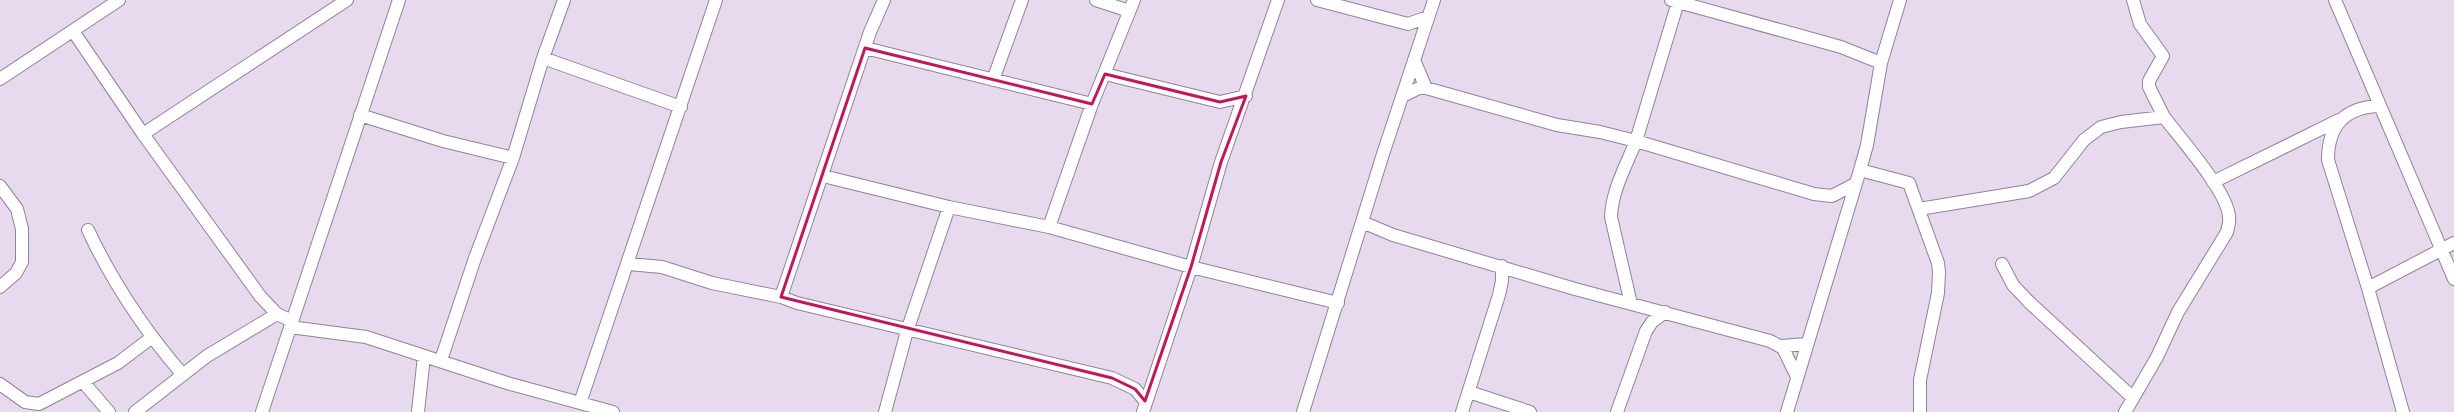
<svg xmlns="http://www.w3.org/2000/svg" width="2454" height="412" font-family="'Golos Text',sans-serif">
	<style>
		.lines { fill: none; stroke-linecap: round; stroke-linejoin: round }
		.minor-casing { stroke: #908396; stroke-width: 14 }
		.minor { stroke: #fff; stroke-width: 12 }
		.marked { fill: none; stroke: #c2185b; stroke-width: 3; stroke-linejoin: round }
	</style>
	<rect width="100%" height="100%" fill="#e7d9ee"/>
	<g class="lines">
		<defs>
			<path id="minor" d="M1096,0L1129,11
				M1317,0L1408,24L1428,17
				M1671,0L1841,47L1881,63
				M2133,0L2140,24L2163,56L2149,81V87L2164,117
				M2335,0L2454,279
				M1678,2L1636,141L1814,194L1832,196L1855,184
				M73,31L143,134L260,296L277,314L292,321
				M865,48L1092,104
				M543,58L681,107
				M1414,60L1426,88
				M1105,74L1220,102L1246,96
				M0,79L119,0
				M993,80L1022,0
				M1403,96L1419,88H1426L1557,125L1600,132L1636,141C1626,166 1612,190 1611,217L1631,304
				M2380,106C2345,107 2328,125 2328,160L2368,288L2403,412
				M360,115L443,141L513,158
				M143,134L347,0
				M1860,170L1909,183L1938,263L1939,272L1938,293L1920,380V412
				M823,176L949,207L1049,227L1191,267L1338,303
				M2213,182L2339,120
				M0,186L17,209L22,229V262L16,273L0,287
				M1919,209L2029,191L2054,178L2084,140L2101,127L2121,122L2164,117C2180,138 2228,192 2229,217C2230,222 2228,228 2227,232L2178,312L2157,357L2125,412
				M1362,222L1393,235L1575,289L1770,341L1783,348L1797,377
				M1049,227L1092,104L1134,0
				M88,230C113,283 145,331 183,375
				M629,264L662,267L712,283L781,297L797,303L1112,378L1135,389L1145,401
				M2002,264L2013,285L2029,302L2132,397
				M2368,288L2454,243
				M781,297L870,32L884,0
				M290,327L366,337L507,383L613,412
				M1781,346L1807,344
				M441,360L475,258L513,158L543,58L564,0
				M83,382L109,412
				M0,384L25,402L39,404L118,363L151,338
				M1469,392L1530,412
				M580,403L716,0
				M135,412L207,356L277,314
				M262,412L399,0
				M418,412L424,356
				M885,412L907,331L949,207
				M1143,412L1191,267L1221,162L1278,0
				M1303,412L1383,154L1434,0
				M1462,412L1499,295L1502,281V266
				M1617,412L1646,331L1652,322L1665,312
				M1787,412L1860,170L1867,145L1881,63L1900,0"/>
		</defs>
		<use href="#minor" class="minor-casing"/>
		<use href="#minor" class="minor"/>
	</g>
	<path class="marked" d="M865,48L1092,104L1105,74L1220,102L1246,96L1221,162L1191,267L1145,401L1135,389L1112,378L781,297Z"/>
</svg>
